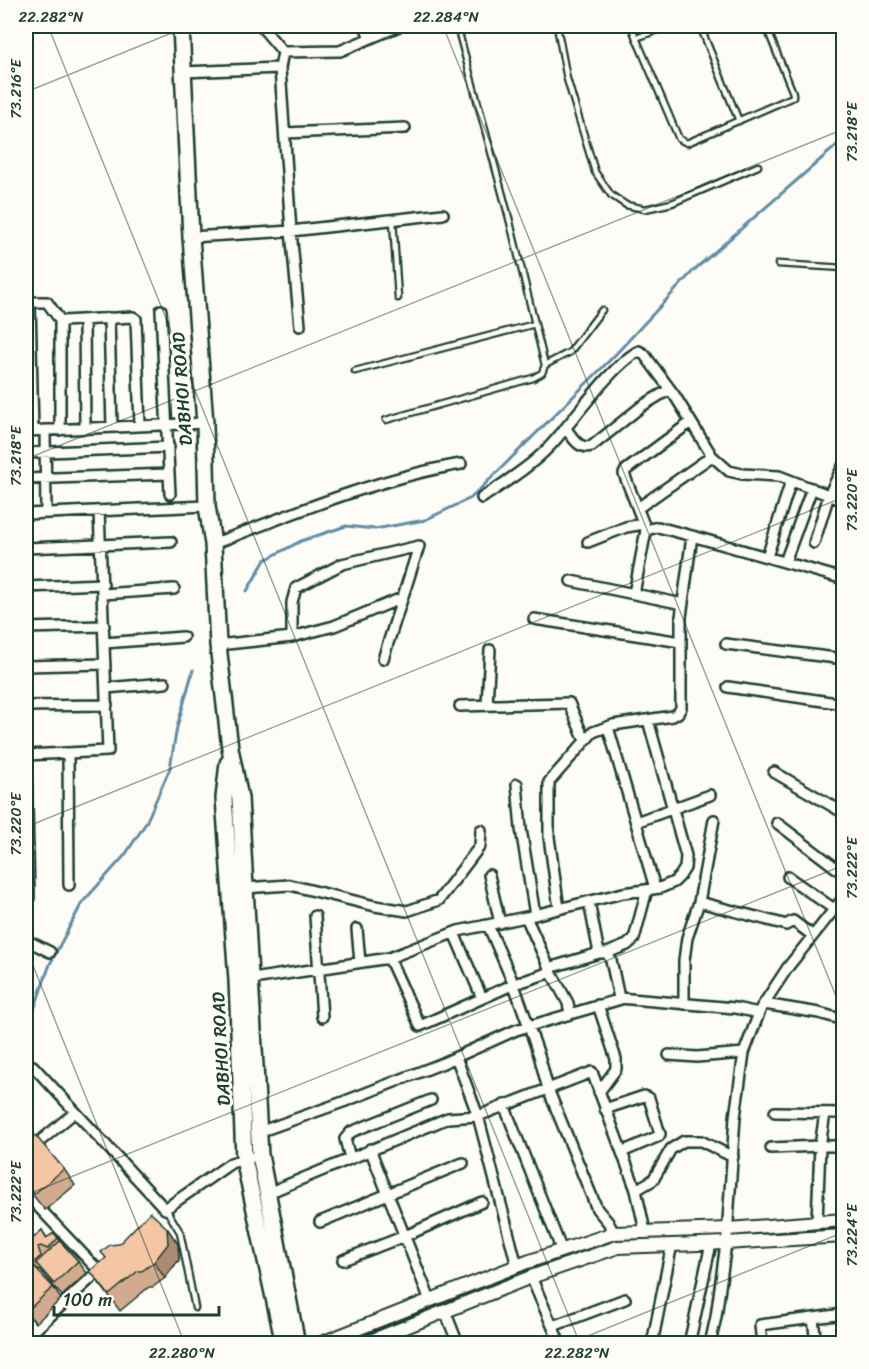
<svg xmlns="http://www.w3.org/2000/svg" width="869" height="1369" font-family="Sriracha,sans-serif">
	<style>
		.lines { fill: none; stroke-linecap: round; stroke-linejoin: round }
		.stream { stroke: #628da2; stroke-width: 3 }
		.service-casing { stroke: #1f3d34; stroke-width: 9 }
		.minor-casing { stroke: #1f3d34; stroke-width: 14 }
		.tertiary-casing { stroke: #1f3d34; stroke-width: 16 }
		.primary-casing { stroke: #1f3d34; stroke-width: 20 }
		.service { stroke: #fdfcf7; stroke-width: 4.5 }
		.minor { stroke: #fdfcf7; stroke-width: 9 }
		.tertiary { stroke: #fdfcf7; stroke-width: 12 }
		.primary { stroke: #fdfcf7; stroke-width: 15 }
		.wall { fill: #d2aa8d; stroke: #1f3d34; stroke-width: 1.5 }
		.shaded-wall { fill: #ab8b73; stroke: #1f3d34; stroke-width: 1.5 }
		.building { fill: #f4c6a4; stroke: #1f3d34; stroke-width: 1.5 }
		.ticks { fill: none; stroke: #1f3d34; stroke-width: 1.5; stroke-opacity: 0.45 }
		.labels { text-anchor: middle; stroke-width: 6; stroke-linejoin: round; paint-order: stroke }
		.street-label { font-size: 18px; fill: #1f3d34; stroke: #fdfcf7 }
		.neatline { fill: none; stroke: #1f3d34; stroke-width: 2 }
		.ticks-label { font-size: 15px; text-anchor: middle; fill: #1f3d34 }
	</style>
	<rect width="100%" height="100%" fill="#fdfcf7"/>
	<filter id="ink" filterUnits="userSpaceOnUse"><feTurbulence type="fractalNoise" baseFrequency=".0167" numOctaves="2"/><feDisplacementMap in="SourceGraphic" scale="12" xChannelSelector="R" yChannelSelector="G"/><feConvolveMatrix kernelMatrix="1 2 1 2 8 2 1 2 1" color-interpolation-filters="sRGB"/></filter>
	<g filter="url(#ink)">
		<g class="lines">
			<path class="stream" d="M247,591L265,560L301,541L346,526L375,529L425,520L471,498L613,357L694,270L844,139
				M26,1032L50,964L82,903L125,855L146,823L170,768L177,727L193,670"/>
			<defs>
				<path id="service" d="M557,26L567,79L595,172L611,195L626,205L645,209L672,203L758,166
					M631,26L679,139L687,143L793,97V93L766,26
					M700,26L739,121
					M636,38L669,26
					M393,220L398,298
					M778,264L844,268
					M545,365L570,352L602,310
					M355,371L535,324
					M386,420L533,378L542,373L545,365L509,218L457,26
					M166,1209L180,1232L195,1308"/>
				<path id="minor" d="M261,26L283,52L340,51L399,26
					M365,26L370,38
					M283,52L280,68L291,231L300,326
					M183,72L280,68
					M285,133L405,128
					M191,237L291,231L443,214
					M26,302H47L60,320L63,321L133,317L136,319L140,426
					M30,302L33,431
					M161,310L170,494
					M109,318L112,427
					M60,320V430
					M84,320L85,429
					M566,429C574,439 579,450 592,446L642,406L670,389
					M45,430L46,513
					M26,431L205,423
					M26,453L169,447
					M26,479L169,474
					M482,498C505,482 530,467 549,447C572,423 612,364 639,351L644,354L675,396L712,456L729,471L742,474L779,476L844,501
					M638,508L712,456
					M26,514L207,506
					M646,530L624,474L626,470L691,422
					M588,542L626,527L644,524
					M814,543L829,495L844,464
					M213,544C294,513 375,479 461,464
					M26,548L171,542
					M767,557L791,481
					M785,562L812,488
					M571,581L683,604
					M26,587L103,584
					M103,594L174,589
					M634,594L646,530L658,527L692,536
					M534,619L681,642
					M26,628L104,626
					M292,637L334,626L402,598
					M104,643L183,637
					M726,644L844,659
					M218,645L292,637V602L296,588L342,564L419,546L383,659
					M26,666L105,664
					M728,687L844,704
					M106,688L165,683
					M487,705L490,650
					M26,706L107,705
					M460,706L569,703L585,741
					M608,727L655,888
					M68,753L69,885
					M26,755L108,751L99,511
					M26,760L29,898
					M774,772L844,813
					M517,784L521,829L535,915
					M636,822L710,795
					M777,823L844,874
					M489,875L500,923
					M788,877L834,909
					M244,888L290,885L375,906L407,911L439,900L480,846L481,830
					M589,902L599,953
					M699,902L783,924L786,925L793,921L812,935
					M559,909L549,837V782L593,732L613,725L673,716L678,713L681,708V617L692,536L844,579
					M315,916L322,1017
					M526,917L623,893L660,888L674,882L680,876L685,868L686,856L648,720
					M488,925L514,985L539,1055L548,1089L597,1209L608,1222L614,1233
					M357,929L360,962
					M454,933L482,998
					M26,940L50,952
					M607,953L627,945L634,939L647,890
					M389,958L420,1026L512,985L551,972
					M549,968L599,953H607L611,960L619,998L735,1008L759,1013
					M26,978H27
					M246,980L389,958L458,931L526,917L551,972L568,1003L570,1014
					M684,1004V960L687,938L699,902L714,820
					M764,1004L819,1013L844,1020
					M598,1005L616,1059V1069L599,1092
					M669,1055L697,1057L744,1053
					M456,1057L478,1116L517,1266
					M33,1066L165,1209L231,1163L260,1155
					M504,1105L562,1251
					M605,1109L644,1096L649,1098L660,1134L659,1136L622,1152
					M775,1112L844,1113
					M825,1113L820,1146H844
					M259,1132L343,1102L443,1063L516,1030L621,999
					M771,1148L820,1146L817,1222
					M370,1149L430,1300
					M26,1153L75,1112
					M350,1158L345,1139L351,1132L431,1100
					M636,1190L653,1180L671,1149L684,1141H701L733,1157
					M268,1193L448,1118L478,1116L592,1072L636,1190L645,1231
					M26,1194L99,1271
					M320,1222L463,1163
					M343,1260L405,1236L482,1202
					M531,1277L560,1344
					M445,1311L458,1344
					M813,1318L816,1344
					M26,1320L33,1329H36L102,1268
					M553,1326L625,1299
					M652,1344L672,1244
					M689,1344L711,1244
					M710,1344L716,1317L727,1236L735,1117L744,1053L761,1008L788,967L844,897
					M762,1344L760,1325L844,1314"/>
				<path id="tertiary" d="M319,1344L527,1262L614,1233L728,1229L844,1220
					M363,1344L531,1277L618,1247L726,1243L844,1236"/>
				<path id="primary" d="M181,26L191,237L205,423L207,506L213,544L218,645L230,748L240,798L260,1155L297,1344
					M228,763L224,798L237,980L244,1159L284,1344"/>
			</defs>
			<use href="#service" class="service-casing"/>
			<use href="#minor" class="minor-casing"/>
			<use href="#tertiary" class="tertiary-casing"/>
			<use href="#primary" class="primary-casing"/>
			<use href="#service" class="service"/>
			<use href="#minor" class="minor"/>
			<use href="#tertiary" class="tertiary"/>
			<use href="#primary" class="primary"/>
		</g>
		<path class="wall" d="M26,1142L64,1169L75,1185L45,1210L26,1187Z
			M167,1228L178,1244L179,1260L165,1278L153,1287H149L120,1311L90,1271L106,1259L119,1244Z
			M42,1230L47,1238H58L63,1244L78,1261L87,1273L62,1296L40,1270L39,1271L26,1257V1245Z
			M26,1273L53,1287L61,1299L36,1323L26,1312Z"/>
		<path class="shaded-wall" d="M167,1228L178,1244L179,1260L165,1278L154,1262Z"/>
		<path class="building" d="M35,1135L64,1169L34,1194L26,1184V1142Z
			M150,1212L167,1228L168,1244L154,1262L142,1271H138L109,1295L90,1271L106,1258L101,1252L110,1245L119,1244Z
			M42,1230L46,1238L54,1233L58,1238L48,1249L41,1246L38,1247L41,1256L33,1263L26,1255V1245Z
			M60,1241L78,1261L54,1284L36,1263Z
			M33,1266L53,1287L27,1311L26,1309V1273Z"/>
	</g>
	<path class="ticks" d="M48,26L580,1344M443,26L844,1016M838,26L844,38M26,92L189,26M26,459L844,129M26,827L844,497M26,948L185,1344M26,1195L844,865M568,1344L844,1232"/>
	<g class="labels">
		<g class="street-label">
			<text transform="translate(182 389) rotate(-94)" y="6">DABHOI ROAD</text>
			<text transform="translate(221 1049) rotate(-93)" y="6">DABHOI ROAD</text>
		</g>
	</g>
	<rect width="869" height="1369" fill="none" stroke="#fdfcf7" stroke-width="66"/>
	<path d="M54 1306v9h165v-9" fill="none" stroke="#1f3d34" stroke-width="3"/>
	<text x="63" y="1306" font-size="18" fill="#1f3d34" stroke="#fdfcf7" stroke-width="4.5" paint-order="stroke">100 m</text>
	<rect x="33" y="33" width="803" height="1303" class="neatline"/>
	<g class="ticks-label">
		<text x="51" y="22">22.282°N</text>
		<text x="446" y="22">22.284°N</text>
		<text transform="translate(16 89) rotate(-90)" y="5">73.216°E</text>
		<text transform="translate(852 132) rotate(-90)" y="5">73.218°E</text>
		<text transform="translate(16 456) rotate(-90)" y="5">73.218°E</text>
		<text transform="translate(852 500) rotate(-90)" y="5">73.220°E</text>
		<text transform="translate(16 824) rotate(-90)" y="5">73.220°E</text>
		<text transform="translate(852 868) rotate(-90)" y="5">73.222°E</text>
		<text transform="translate(16 1192) rotate(-90)" y="5">73.222°E</text>
		<text transform="translate(852 1235) rotate(-90)" y="5">73.224°E</text>
		<text x="182" y="1358">22.280°N</text>
		<text x="577" y="1358">22.282°N</text>
	</g>
</svg>
